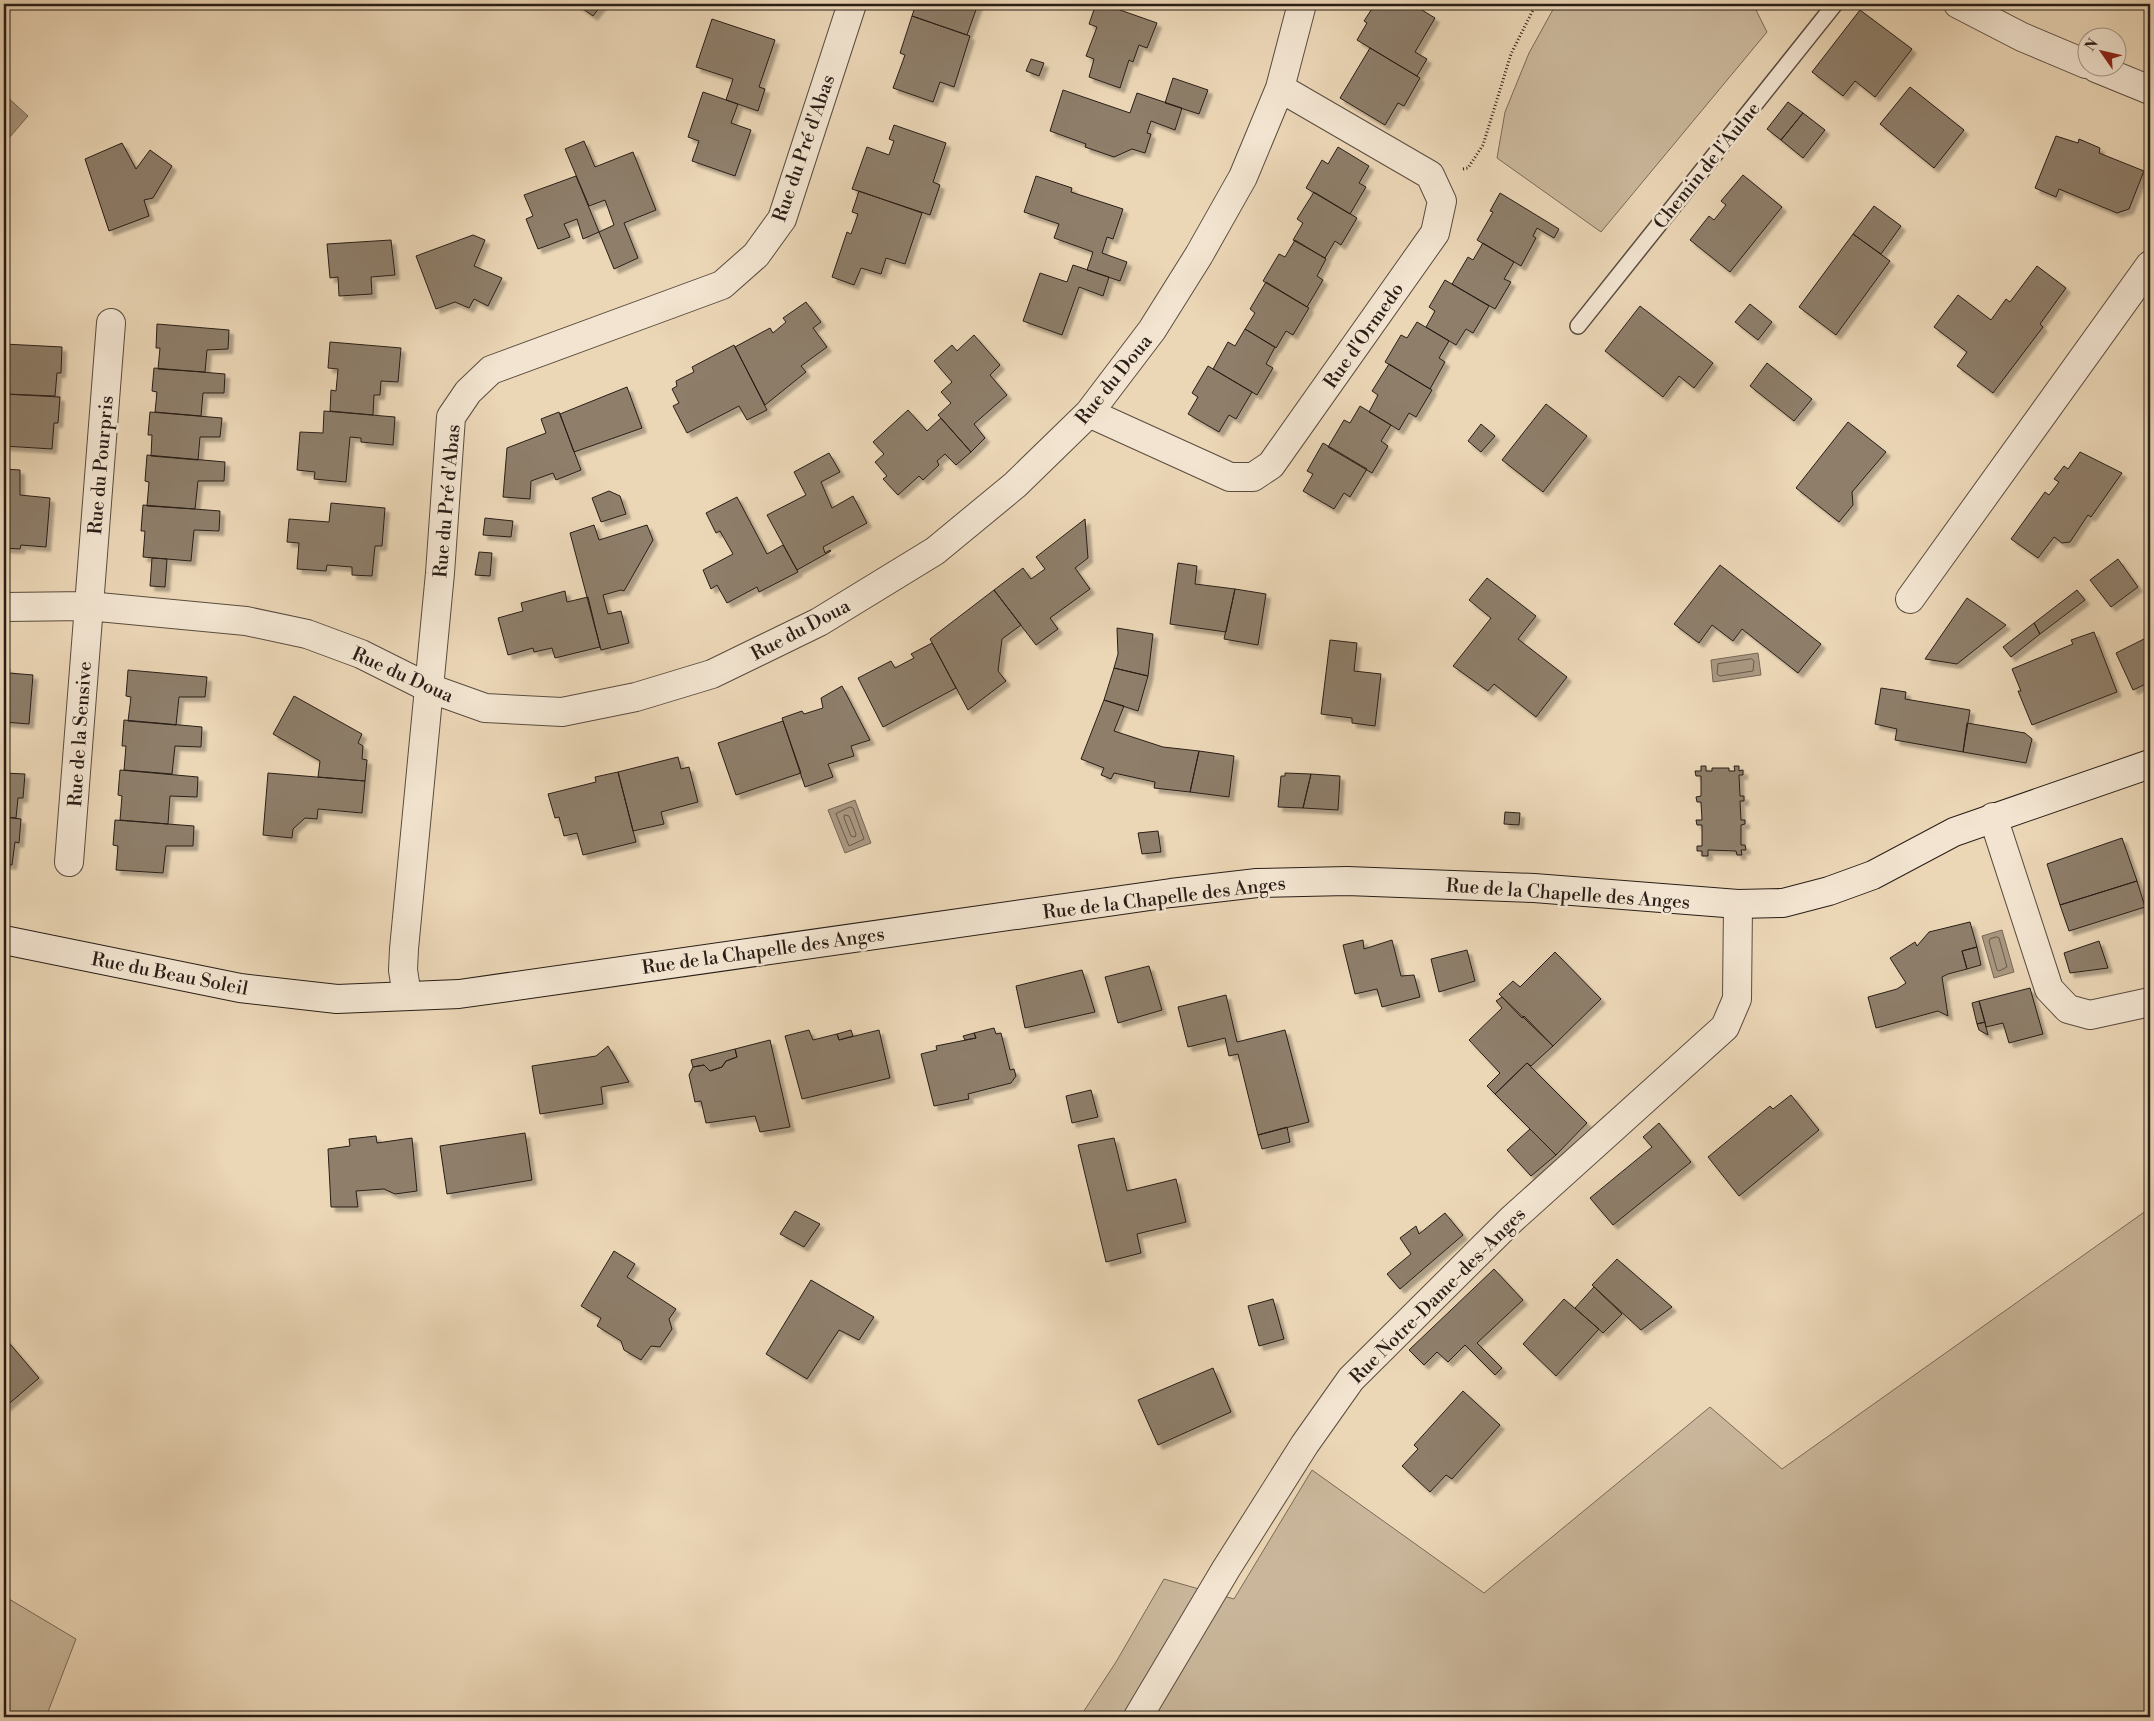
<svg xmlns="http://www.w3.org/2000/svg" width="2154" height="1721" font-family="'Libre Bodoni',serif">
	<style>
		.green { fill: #cab79b; stroke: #7a6a59 }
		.water { fill: #a99780; stroke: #766756 }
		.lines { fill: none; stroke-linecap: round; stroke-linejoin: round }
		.shore { stroke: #695a4c; stroke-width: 1 }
		.building { fill: #8e7e6a; stroke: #291e17; filter: url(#shadow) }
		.lane-casing { stroke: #5a4c3f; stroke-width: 18 }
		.street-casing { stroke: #5a4c3f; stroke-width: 30 }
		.secondary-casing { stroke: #291e17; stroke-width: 30 }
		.path { stroke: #291e17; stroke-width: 3; stroke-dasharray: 1 2.5; stroke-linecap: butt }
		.lane { stroke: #f2e4d0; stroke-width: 15 }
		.street { stroke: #f2e4d0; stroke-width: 28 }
		.secondary { stroke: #f2e4d0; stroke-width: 28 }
		.labels { text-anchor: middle; stroke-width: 5; stroke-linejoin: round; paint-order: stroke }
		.street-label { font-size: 19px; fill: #291e17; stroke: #f2e4d0 }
	</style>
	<defs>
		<filter id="shadow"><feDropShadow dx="4.5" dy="4.5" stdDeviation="1" flood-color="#0004"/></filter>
	</defs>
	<rect width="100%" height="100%" fill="#ebd6b6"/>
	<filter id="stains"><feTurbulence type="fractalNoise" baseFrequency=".004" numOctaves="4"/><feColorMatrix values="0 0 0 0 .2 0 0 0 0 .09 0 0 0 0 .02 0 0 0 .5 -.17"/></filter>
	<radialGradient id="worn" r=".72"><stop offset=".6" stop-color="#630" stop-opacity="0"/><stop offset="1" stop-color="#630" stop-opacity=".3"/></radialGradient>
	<path class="green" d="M1556,4H1753L1767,32L1601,232L1497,158L1505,112L1529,53Z
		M2150,1208V1717H1080L1116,1662L1164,1579L1234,1599L1312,1470L1484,1593L1710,1407L1782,1469Z
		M4,1596L76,1639L46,1717H4Z"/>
	<path class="water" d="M4,94L28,116L9,138L4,133Z
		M1758,653L1761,675L1713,682L1711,660Z
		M855,800L871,843L845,853L828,810Z
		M2002,930L2014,972L1994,978L1982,936Z"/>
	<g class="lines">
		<path class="shore" d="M1752,659L1754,661L1753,671L1720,676L1717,674L1718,664Z
			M850,807L853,808L864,839L849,846L836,814Z
			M845,815L849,816L856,834L855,837L851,836L844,818Z
			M1997,937L1999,938L2007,967L1999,971L1997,970L1989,941L1990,939Z"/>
	</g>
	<path class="building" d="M576,4H602L593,16Z
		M916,4H978L967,35L912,16Z
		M1096,4H1103L1157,23L1147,48L1139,45L1133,62L1129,60L1120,88L1089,77L1094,59L1086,56L1097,27L1089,24Z
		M1375,4H1412L1435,18L1415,52L1427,59L1417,76L1357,40L1367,23L1364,21Z
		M1860,10L1912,49L1875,97L1855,81L1843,96L1812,72Z
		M912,16L970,36L954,87L940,82L933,102L893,88L905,55L900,53Z
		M712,19L775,40L759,87L765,89L758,111L726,100L733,79L696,67Z
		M1370,48L1420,78L1404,106L1398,103L1385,125L1340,98Z
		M1031,59L1044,63L1039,76L1026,71Z
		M1173,78L1208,90L1199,114L1165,103Z
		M1910,87L1964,130L1934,168L1880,124Z
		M1063,90L1130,113L1137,93L1182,108L1175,130L1151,121L1147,133L1151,134L1145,153L1132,149L1114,157L1085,147L1086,144L1050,131Z
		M703,92L738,104L731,123L751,130L735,176L692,161L699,141L688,137Z
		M1788,102L1803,113L1781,140L1767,129Z
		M1803,113L1825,130L1803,158L1781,140Z
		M894,125L946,143L933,182L940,185L930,215L852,189L867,147L889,155L894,141L889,139Z
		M2056,136L2078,143L2079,139L2100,148L2099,153L2144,171L2129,209L2117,213L2059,189L2056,197L2035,188Z
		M584,141L595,167L633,152L656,210L624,223L638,258L614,269L599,232L614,225L605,200L589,206L565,149Z
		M122,143L136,169L150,150L172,166L153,198L144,200L149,216L109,231L85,159Z
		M1338,147L1369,166L1359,183L1366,187L1350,214L1306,188L1322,160L1328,164Z
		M1743,175L1782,207L1730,272L1690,240L1709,216L1714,220L1726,205L1721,201Z
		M576,176L599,232L583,239L577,219L564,224L570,237L538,249L526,219L533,216L524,195Z
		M1036,176L1072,188L1071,192L1123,209L1113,239L1107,237L1102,253L1127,262L1120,281L1087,270L1093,252L1054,238L1059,224L1024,212Z
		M859,191L922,213L905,264L886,258L881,274L861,268L854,285L832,277L847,232L851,234L858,214L852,212Z
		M1314,192L1357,218L1341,245L1335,241L1325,258L1293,240L1303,223L1297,219Z
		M1500,193L1559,229L1554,238L1537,228L1533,236L1536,238L1521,266L1477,240L1493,212L1490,211Z
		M1874,206L1901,226L1881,254L1853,234Z
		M1853,234L1890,261L1836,335L1799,307Z
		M473,235L485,240L474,266L502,278L488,306L474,299L469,308L455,302L436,309L416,256Z
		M391,240L395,275L371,277L372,294L339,296L338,277L330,278L327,244Z
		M1295,240L1326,259L1317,276L1323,280L1307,307L1263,281L1279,254L1285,257Z
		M1483,243L1514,262L1504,279L1511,282L1495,309L1452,284L1468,257L1473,260Z
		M1073,265L1109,277L1103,296L1079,287L1062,335L1023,321L1040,273L1067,282Z
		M2037,266L2066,288L2040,324L2043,327L1993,393L1957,366L1967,352L1934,327L1958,295L1991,320L2006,299L2010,302Z
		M1445,280L1489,306L1473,333L1466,329L1456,345L1426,327L1435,311L1429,307Z
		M1266,282L1309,308L1293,335L1286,331L1276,348L1245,329L1255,313L1250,309Z
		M806,302L821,322L813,328L827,347L801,366L806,372L765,405L735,347L770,328L773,333L786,322L783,318Z
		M1750,304L1772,322L1758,340L1735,322Z
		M1640,306L1713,363L1694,388L1679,376L1663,397L1605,351Z
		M1417,322L1449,341L1439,358L1445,362L1430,389L1385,362L1401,335L1407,338Z
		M157,324L229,330L228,349L207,350L205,372L158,369L160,348H156Z
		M1245,329L1275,347L1266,364L1273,368L1257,395L1213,369L1228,342L1235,346Z
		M974,335L1000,365L990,375L1007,395L974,424L985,438L971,452L938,415L951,403L941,392L952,382L934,361L952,345L957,351Z
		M330,342L401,348L398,382L381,381L380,395H374L373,415L330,411L331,390L336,391L338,369L328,368Z
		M4,344L62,347L61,373H57L55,396L6,394L8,366L4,365Z
		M734,345L767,410L747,420L739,406L687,433L673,406L679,403L672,389L677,386L676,381L694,372L692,367Z
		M1767,363L1812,399L1794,421L1750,386Z
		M1389,364L1432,390L1416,417L1409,413L1399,430L1369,412L1378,395L1372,391Z
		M1208,366L1252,392L1236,419L1229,415L1219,432L1188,414L1198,397L1192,393Z
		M154,368L225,374L224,393H203L201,416L155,412L157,392L152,391Z
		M627,387L642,428L574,452L560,414Z
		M4,394L60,397L58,423H54L52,449L4,446L5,416L4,415Z
		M1546,404L1587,436L1543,492L1502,460Z
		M1360,406L1391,425L1381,441L1388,446L1372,473L1328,447L1344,420L1350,423Z
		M908,410L927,431L941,418L971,452L956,465L945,454L937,461L939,465L923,480L919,476L898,495L883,479L887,476L875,462L884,454L873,442Z
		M324,411L395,417L393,445L361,442V438L350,437L346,482L314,479L315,472L297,470L300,432L323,433Z
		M150,412L222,418L220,437H200L198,460L151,456L152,435H148Z
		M559,412L581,470L556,480L553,473L531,481L530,499L503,497L507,448L546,433L541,419Z
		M1848,422L1886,452L1852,492L1853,505L1839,522L1796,488Z
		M1481,424L1495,436L1481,452L1468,441Z
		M1323,443L1367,469L1350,497L1344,493L1334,509L1303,491L1313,474L1307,471Z
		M2080,452L2122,473L2091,517L2088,515L2070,542L2062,543L2054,537L2038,558L2011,539L2045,492L2049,495L2059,482L2054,479L2064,466L2068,469Z
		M829,453L840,472L821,482L832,508L853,496L867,523L823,547L825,553L830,550L831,551L797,570L767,515L806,495L794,472Z
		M147,455L225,462L224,481H198L195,509L147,506L149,482L145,481Z
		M4,469L20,470V495L50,498L46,547L21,545L20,549L4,548Z
		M609,491L620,496L626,514L601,522L592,498Z
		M737,497L767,554L783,545L798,572L759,592L757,587L727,603L717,585L711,589L703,570L733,554L720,531L716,533L706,513Z
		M331,503L385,508L382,546H375L372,576L352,575V567L327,565L326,571L297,569L299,543L287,542L289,519L329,522Z
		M143,505L220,511L219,531L194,530L191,561L143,557L145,531H141Z
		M485,518L513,521L511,537L483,535Z
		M1085,519L1088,558L1075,568L1090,589L1050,618L1058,629L1036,645L994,590L1023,568L1031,579L1045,569L1036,557Z
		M594,525L599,540L647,525L653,540L624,591L621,590L603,595L608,614L621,611L629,643L601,650L570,533Z
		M479,552L492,553L490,576L475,575Z
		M152,558L167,559L165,587L150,586Z
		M2118,559L2138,587L2111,607L2090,580Z
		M1178,563L1197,566L1195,584L1235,589L1226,632L1170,624Z
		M1720,565L1821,644L1798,673L1742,629L1733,641L1712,625L1699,643L1674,624Z
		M1487,578L1536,616L1518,639L1567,677L1536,717L1494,684L1488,691L1453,666L1491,618L1469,600Z
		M1235,589L1266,594L1258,645L1224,639Z
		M994,590L1021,625L1002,639L998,671L1006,681L968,710L930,639Z
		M2077,590L2085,600L2040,634L2034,623Z
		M565,591L567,602L588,597L600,647L555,658L552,648L534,652L533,648L508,655L498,618L523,611L521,603Z
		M1967,598L2006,625L1957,664L1925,659Z
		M2034,623L2040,634L2011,657L2003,647Z
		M1117,628L1153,634L1148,676L1114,668L1118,654Z
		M2094,632L2117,692L2032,725L2018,691H2021L2012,669L2073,644L2071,640Z
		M2150,636V682L2133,690L2116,653Z
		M1330,640L1357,643L1354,671L1381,674L1375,726L1352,723V718L1321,714Z
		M932,643L956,688L883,727L858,678L891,661L895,668L914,658L911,654Z
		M4,668L10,669L9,673L33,675L29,724L4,722Z
		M1114,668L1148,676L1138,711L1104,700Z
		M128,670L207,677L205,697H179L176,725L128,721L131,697L126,696Z
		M842,686L870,740L851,746L854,756L828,764L833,777L805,787L782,718L802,711L804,714L823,708L821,698Z
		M1881,688L1906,692L1905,699L1970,710L1963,752L1895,740L1897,729L1875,724Z
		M294,696L362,734L358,743L363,746L362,759L367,760L365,781L318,777L320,761L273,734Z
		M1104,700L1124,706L1114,731L1163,747L1199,751L1190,792L1154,788L1155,782L1114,773L1111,779L1101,775L1104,768L1081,759Z
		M124,720L202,727L201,747L175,746L172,774L124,770L126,746H122Z
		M783,721L801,773L736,795L718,743Z
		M1967,723L2025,733L2032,739L2026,763L1963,752Z
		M1199,751L1234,756L1229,797L1190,792Z
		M678,757L681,769L689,767L698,802L661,812L664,824L633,831L618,772Z
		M1701,766H1706V771H1712V768H1729V771H1735L1734,766H1739V771L1743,770V775H1739L1740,796H1744V801H1740L1741,820H1745V824L1741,825V845H1745L1746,850H1741L1742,855H1737L1736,851L1708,850V856H1702V851H1697V846H1702V825H1697L1696,820H1702L1701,802H1697L1696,797L1701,796V776H1696L1695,771H1701Z
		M120,770L198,777L197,797L170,796L168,824L120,820L122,796L118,795Z
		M618,772L636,842L583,855L577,833L564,836L559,817L555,818L548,794L596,782L595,777Z
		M4,773L25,774L23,798H18L16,818L4,817Z
		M268,773L365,781L362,813L318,809L317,819L305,818L293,829L292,838L263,835Z
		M1285,773L1311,774L1303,808L1278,807L1281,776H1285Z
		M1311,774L1340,776L1338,810L1303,808Z
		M1505,812L1520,813L1519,825L1504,824Z
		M4,817L21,819L19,843L15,842L12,865L4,864Z
		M115,820L194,826L193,846H166L163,873L116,870L118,846L113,845Z
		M1158,831L1161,852L1142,854L1138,833Z
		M2122,838L2137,881L2060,905L2047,864Z
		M2137,881L2145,907L2069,931L2060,905Z
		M1970,922L1977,947L1962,951L1967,969L1948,974L1942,977L1948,1016L1938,1011L1876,1028L1868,997L1897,989L1906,983L1890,958L1915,942L1917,946L1929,932Z
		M1363,940L1364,949L1392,940L1401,976L1414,975L1420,997L1382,1007L1377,989L1355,994L1343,945Z
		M2099,941L2108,968L2070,973L2064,953Z
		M1977,947L1981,965L1967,969L1962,951Z
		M1467,950L1475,981L1439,992L1431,959Z
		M1555,952L1601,999L1553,1046L1499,994L1513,981L1520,987Z
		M1149,966L1162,1010L1118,1023L1105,977Z
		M1082,970L1095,1012L1025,1028L1016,986Z
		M2030,988L2043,1034L2009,1043L2003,1023L1986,1027L1979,1001Z
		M1226,995L1237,1042L1285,1030L1309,1122L1258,1135L1238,1054L1229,1056L1225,1038L1188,1047L1178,1007Z
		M1502,997L1522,1018L1524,1016L1553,1046L1531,1066L1527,1063L1495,1094L1487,1086L1500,1073L1469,1040L1502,1008L1496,1001Z
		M1979,1001L1985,1022L1977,1024L1972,1003Z
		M1985,1022L1986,1027L1988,1035L1979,1030L1977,1024Z
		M994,1028L996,1034L1001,1033L1010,1070L1014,1069L1016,1076L1011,1083L968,1094L969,1099L934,1106L921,1054L937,1050L936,1046L976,1038L974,1033Z
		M809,1030L813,1040L837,1034L839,1040L879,1030L890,1078L802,1099L785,1036Z
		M851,1030L853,1036L839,1040L837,1034Z
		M974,1033L976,1038L965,1040L963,1036Z
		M770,1040L790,1127L760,1132L755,1116L706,1123L701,1101L695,1102L689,1075L693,1067L704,1065L710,1071L722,1067L726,1061L737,1057L735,1049Z
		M608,1046L629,1082L601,1087L603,1104L540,1114L532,1066L596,1056Z
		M735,1049L737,1057L726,1061L722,1067L710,1071L704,1065L693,1067L691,1060Z
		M1527,1063L1587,1123L1556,1155L1495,1094Z
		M1091,1090L1098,1117L1072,1123L1066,1096Z
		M1791,1095L1819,1130L1739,1196L1708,1157L1770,1106L1773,1109Z
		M1659,1123L1691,1162L1613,1225L1590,1198L1652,1147L1643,1137Z
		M1287,1127L1290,1142L1262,1149L1258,1135Z
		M1530,1129L1556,1155L1531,1176L1507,1150Z
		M525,1133L532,1180L447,1194L440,1146Z
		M376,1136L377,1143L412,1138L417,1191L395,1194L384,1189L356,1191L358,1207H331L328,1149L350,1146L349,1139Z
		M1114,1138L1127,1191L1176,1179L1186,1222L1137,1234L1141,1253L1106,1262L1078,1145Z
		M795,1211L820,1224L804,1247L780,1234Z
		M1445,1213L1463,1235L1400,1289L1387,1274L1411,1254L1400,1238L1416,1226L1419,1234Z
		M614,1251L635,1264L627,1277L676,1309L669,1319L672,1329L660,1347L651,1346L641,1360L624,1350L621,1341L597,1326L601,1318L581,1306Z
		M1617,1259L1672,1307L1641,1330L1592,1285Z
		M1494,1269L1523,1300L1477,1343L1502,1368L1495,1375L1465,1345L1448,1362L1437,1352L1424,1365L1409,1350Z
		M811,1280L874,1317L859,1340L839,1330L807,1379L766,1354Z
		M1594,1287L1622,1314L1603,1333L1575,1308Z
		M1273,1299L1284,1339L1259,1346L1248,1306Z
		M1564,1299L1599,1329L1556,1376L1523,1344Z
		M4,1337L39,1378L4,1408Z
		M1213,1368L1231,1412L1158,1445L1138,1400Z
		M1463,1391L1500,1425L1452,1479L1446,1475L1430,1492L1402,1466L1418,1449L1414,1445Z"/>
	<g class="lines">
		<defs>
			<path id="lane" d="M1578,326L1835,4"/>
			<path id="street" d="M1958,4L2022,37L2086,64
				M2096,68L2150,90
				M1089,413L1230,477H1253L1271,465L1435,233L1442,201L1430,175L1280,88
				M1910,599L2150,265
				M4,607L88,606L246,621L307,634L361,654L429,688L485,708L562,712L636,697L712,674L819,622L935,551L1015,485L1089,413L1152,330L1199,255L1243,177L1280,88L1302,4
				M1993,817L2049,989L2068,1009L2090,1015L2150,1002
				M69,862L111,323
				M407,996L403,970L404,949L440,573L451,417L468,392L491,370L722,285L756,255L782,219L852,4
				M1138,1717L1226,1569L1305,1444L1351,1379L1511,1220L1725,1027L1737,999L1738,904"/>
			<path id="secondary" d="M4,940L240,988L337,999L459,994L1171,893L1257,883L1347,881L1534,888L1738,904L1783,903L1829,891L1873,875L1954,832L2150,764"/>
		</defs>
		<use href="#lane" class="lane-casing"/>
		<use href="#street" class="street-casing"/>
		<use href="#secondary" class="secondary-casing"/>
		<path class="path" d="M1463,169L1468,168L1483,145L1511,54L1536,4"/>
		<use href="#lane" class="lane"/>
		<use href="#street" class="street"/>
		<use href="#secondary" class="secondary"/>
	</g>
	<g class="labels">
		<g class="street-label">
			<text transform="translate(803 148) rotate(-71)" y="7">Rue du Pré d'Abas</text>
			<text transform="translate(1706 165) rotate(-51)" y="7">Chemin de l'Aulne</text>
			<text transform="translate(1363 335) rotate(-55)" y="7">Rue d'Ormedo</text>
			<text transform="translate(1113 379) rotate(-51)" y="7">Rue du Doua</text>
			<text transform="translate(100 465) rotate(-85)" y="7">Rue du Pourpris</text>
			<text transform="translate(446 501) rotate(-85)" y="7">Rue du Pré d'Abas</text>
			<text transform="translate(800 629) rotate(-28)" y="7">Rue du Doua</text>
			<text transform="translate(403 674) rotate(24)" y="7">Rue du Doua</text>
			<text transform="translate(79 734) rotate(-86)" y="7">Rue de la Sensive</text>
			<text transform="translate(1568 893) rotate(4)" y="7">Rue de la Chapelle des Anges</text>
			<text transform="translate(1164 897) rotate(-7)" y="7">Rue de la Chapelle des Anges</text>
			<text transform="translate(763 950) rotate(-8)" y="7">Rue de la Chapelle des Anges</text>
			<text transform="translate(170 973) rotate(11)" y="7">Rue du Beau Soleil</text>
			<text transform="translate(1437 1295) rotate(-45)" y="7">Rue Notre-Dame-des-Anges</text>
		</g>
	</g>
	<rect width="2154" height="1721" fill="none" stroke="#ebd6b6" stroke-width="20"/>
	<rect x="5" y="5" width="2144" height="1711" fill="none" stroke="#291e17" stroke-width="2.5"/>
	<rect x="10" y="10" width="2134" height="1701" fill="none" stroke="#291e17"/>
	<g transform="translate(2102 52) rotate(304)"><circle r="24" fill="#f2e4d0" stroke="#a29586"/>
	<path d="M0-4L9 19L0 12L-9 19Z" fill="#8f2418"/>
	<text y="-8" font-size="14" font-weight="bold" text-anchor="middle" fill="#291e17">N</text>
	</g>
	<rect width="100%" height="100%" filter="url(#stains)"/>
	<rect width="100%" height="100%" fill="url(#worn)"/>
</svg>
